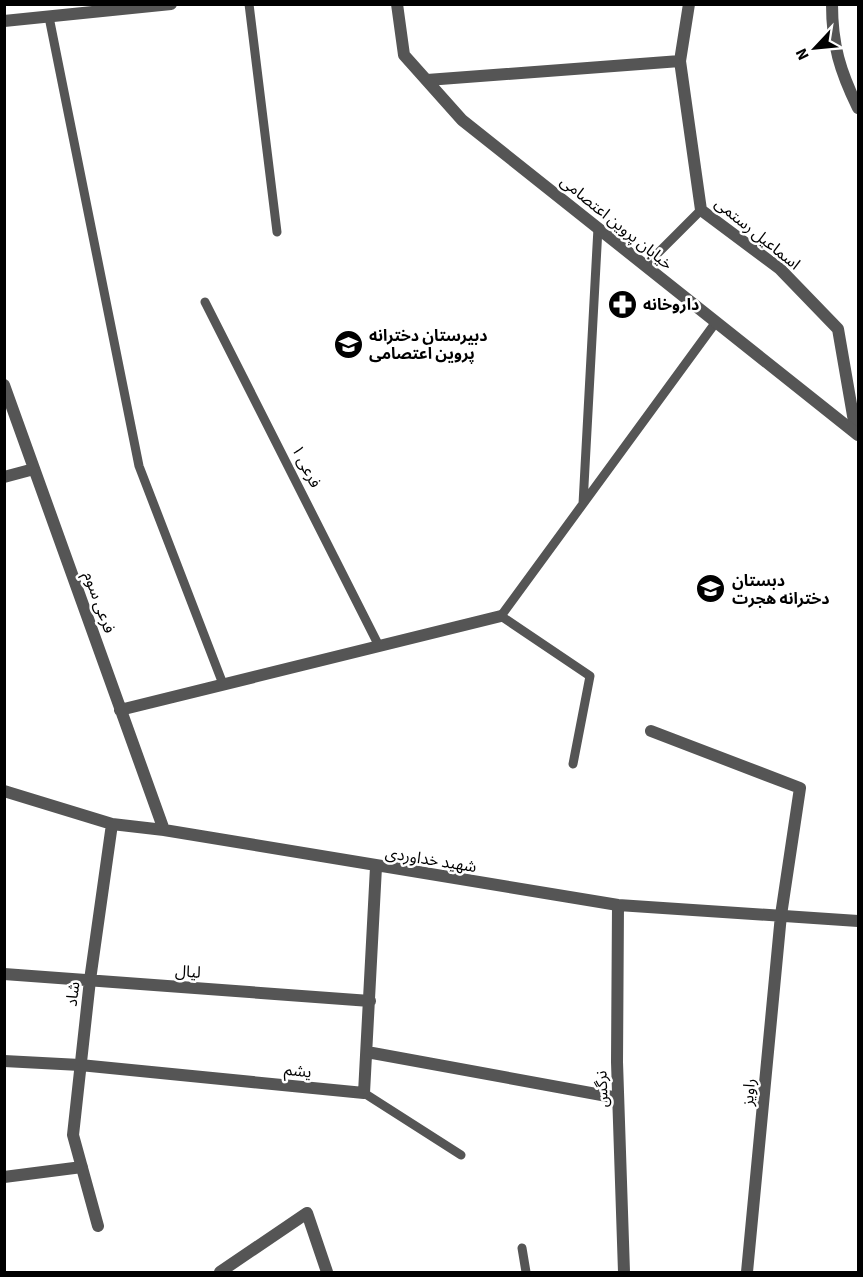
<svg xmlns="http://www.w3.org/2000/svg" width="863" height="1277" font-family="'Source Sans 3','Noto Sans Arabic',sans-serif">
	<style>
		.lines { fill: none; stroke-linecap: round; stroke-linejoin: round }
		.service { stroke: #555; stroke-width: 9 }
		.minor { stroke: #555; stroke-width: 12 }
		.tertiary { stroke: #555; stroke-width: 12 }
		.labels { text-anchor: middle; stroke-width: 5; stroke-linejoin: round; paint-order: stroke }
		.street-label { font-size: 16px; fill: #000; stroke: #fff }
		.poi-label { font-size: 16px; font-weight: bold; fill: #000; stroke: #fff; text-anchor: start }
	</style>
	<rect width="100%" height="100%" fill="#fff"/>
	<g class="lines">
		<path class="service" d="M249,4L277,232
			M49,17L139,466L223,684
			M645,266L701,210
			M205,302L379,646
			M583,504L598,228
			M573,764L590,676L501,616L716,322
			M364,1093L461,1155
			M522,1248L526,1272"/>
		<path class="minor" d="M689,4L680,61L701,210L780,269L838,329L856,433L858,432
			M832,4C832,45 840,71 858,108
			M4,21L171,4
			M427,80L680,61
			M4,385L164,830
			M4,477L34,469
			M120,710L501,616
			M651,731L800,788L781,915L747,1272
			M4,791L112,824L164,830L618,905L858,921
			M618,905L617,1062L624,1272
			M4,974L370,1001
			M367,1052L618,1098
			M4,1061L80,1065L364,1093L376,867
			M4,1177L82,1167
			M98,1226L73,1135L90,980L112,824
			M220,1272L307,1213L327,1272"/>
		<path class="tertiary" d="M397,4L404,55L462,120L858,435"/>
	</g>
	<defs>
		<symbol id="pharmacy-disc" viewBox="-11 -11 22 22"><circle r="9.5" fill="#000" stroke="#fff"/><path d="M-2-6h4v4h4v4h-4v4h-4v-4h-4v-4h4Z" fill="#fff"/></symbol>
		<symbol id="school-disc" viewBox="-11 -11 22 22"><circle r="9.5" fill="#000" stroke="#fff"/><path d="M0-5L7-2L0 1L-7-2ZM-4 1L0 2.5L4 1V4Q0 6-4 4Z" fill="#fff"/></symbol>
	</defs>
	<g fill-rule="evenodd">
		<use href="#pharmacy-disc" x="606" y="288" width="33" height="33"/>
		<use href="#school-disc" x="332" y="328" width="33" height="33"/>
		<use href="#school-disc" x="694" y="572" width="33" height="33"/>
	</g>
	<g class="labels">
		<g class="street-label">
			<text transform="translate(617 222) rotate(39)" y="6">خیابان پروین اعتصامی</text>
			<text transform="translate(758 233) rotate(39)" y="6">اسماعیل رستمی</text>
			<text transform="translate(307 466) rotate(63)" y="6">فرعی ۱</text>
			<text transform="translate(100 602) rotate(70)" y="6">فرعی سوم</text>
			<text transform="translate(431 859) rotate(9)" y="6">شهید خداوردی</text>
			<text transform="translate(188 971) rotate(4)" y="6">لیال</text>
			<text transform="translate(72 994) rotate(-83)" y="6">شاد</text>
			<text transform="translate(298 1070) rotate(6)" y="6">یشم</text>
			<text transform="translate(601 1089) rotate(-92)" y="6">نرگس</text>
			<text transform="translate(748 1092) rotate(-85)" y="6">راویز</text>
		</g>
		<g class="poi-label">
			<text x="643" y="310">داروخانه</text>
			<text x="369" y="341">دبیرستان دخترانه<tspan x="369" dy="18">پروین اعتصامی</tspan></text>
			<text x="732" y="586">دبستان<tspan x="732" dy="18">دخترانه هجرت</tspan></text>
		</g>
	</g>
	<rect width="863" height="1277" fill="none" stroke="#000000" stroke-width="12"/>
	<g transform="translate(815 48) rotate(244)" stroke="#ffffff" stroke-width="4.5" paint-order="stroke">
	<path d="M0-4.5L10 22L0 15L-10 22Z" fill="#000000"/>
	<text y="-9" font-size="16" font-weight="bold" text-anchor="middle" fill="#000000">N</text>
	</g>
</svg>
